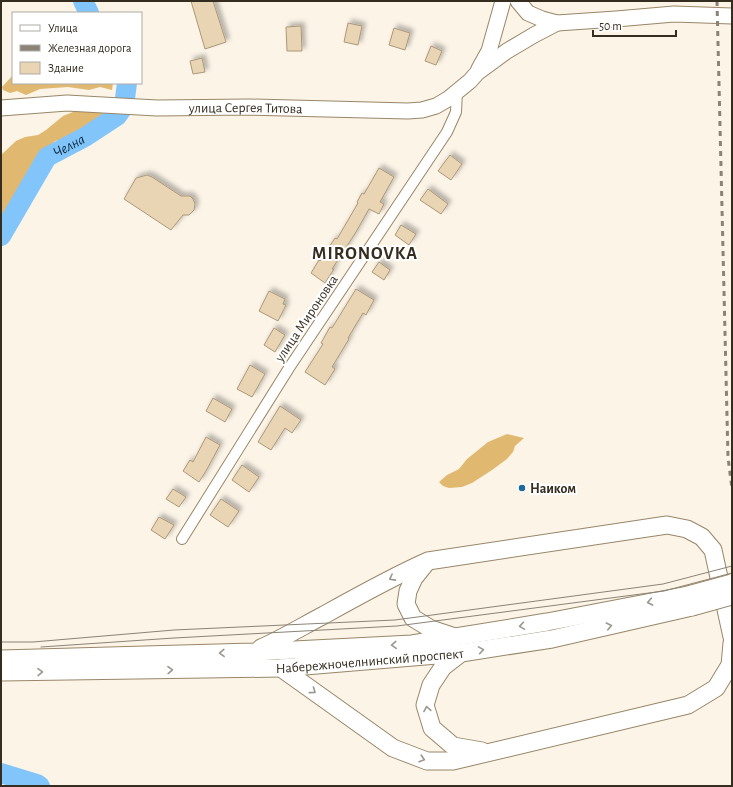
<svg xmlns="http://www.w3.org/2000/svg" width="733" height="787" font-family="'Alegreya Sans',sans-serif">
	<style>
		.forest { fill: #e1b86f }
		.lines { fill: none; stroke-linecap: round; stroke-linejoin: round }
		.river { stroke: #81c5fb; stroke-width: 20 }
		.building { fill: #e9d5b4; stroke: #aa9879; filter: url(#shadow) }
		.street-casing { stroke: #988668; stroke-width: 12 }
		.secondary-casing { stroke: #988668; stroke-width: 17 }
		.primary-casing { stroke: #988668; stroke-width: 19 }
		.street { stroke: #fff; stroke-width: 10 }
		.secondary { stroke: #fff; stroke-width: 15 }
		.primary { stroke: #fff; stroke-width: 17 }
		.tram { stroke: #8a8376; stroke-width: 1 }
		.rail { stroke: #8a8376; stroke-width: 3; stroke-dasharray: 5 5; stroke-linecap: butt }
		.primary-bridge-casing { stroke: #988668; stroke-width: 19; stroke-linecap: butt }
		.primary-bridge { stroke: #fff; stroke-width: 17 }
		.oneway { stroke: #9a9690 }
		.poi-dot { fill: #1e699c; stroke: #fff; stroke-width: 1.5 }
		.labels { text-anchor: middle; stroke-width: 4; stroke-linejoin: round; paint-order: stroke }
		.street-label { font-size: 14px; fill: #342d20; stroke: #fff }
		.poi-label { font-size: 14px; font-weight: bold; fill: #342d20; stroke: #fff; text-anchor: start }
		.water-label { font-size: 15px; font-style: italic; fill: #0e2c42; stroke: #fff }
		.district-label { font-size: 18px; font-weight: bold; letter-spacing: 1px; fill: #342d20; stroke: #fff }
	</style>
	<defs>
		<filter id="shadow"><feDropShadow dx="3.5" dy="-3.5" stdDeviation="2" flood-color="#0004"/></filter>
	</defs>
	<rect width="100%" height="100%" fill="#fcf4e7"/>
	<path class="forest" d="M13,75V83H113L112,90L100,87L89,90L68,87L40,89L26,95L17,91L10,93L3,90L2,87Z
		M97,107L103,114L97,120L65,139L55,141L49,147L43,151L30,176L6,211L1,222V155L16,141L25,137L38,135L46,130L63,116L83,108Z
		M507,434L524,438L515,446L513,452L507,459L492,470L472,483L462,487L449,488L443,486L439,482L447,475L459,469L467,459L488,442Z"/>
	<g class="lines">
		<g class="river">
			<path d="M83,1L89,13"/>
			<path id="s1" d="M1,236L47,157L85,137L117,116L124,106L127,83"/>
			<path d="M1,773L37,784L40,786"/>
		</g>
	</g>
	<path class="building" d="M191,1H213L226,42L205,49Z
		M348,23L362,26L358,45L344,42Z
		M301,26L302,51H287L286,27Z
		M394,28L410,33L405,50L389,45Z
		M431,46L442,51L436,65L425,61Z
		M202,58L205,72L193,74L190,61Z
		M450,155L462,164L451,180L438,171Z
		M379,168L394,177L380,202L384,204L379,214L369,209L356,232L332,269H334L325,283L311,273L319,260L320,261L335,238L337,239L358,203L357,202L362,193L364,194Z
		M147,175L152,177L181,196H190L193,199L195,204L194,210L189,215H183L171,230L124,199L136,178Z
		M428,189L448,204L441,214L420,200Z
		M401,225L416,234L409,245L395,235Z
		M379,262L390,270L384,280L372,272Z
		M356,289L374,300L366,315L363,313L348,338L349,339L332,367L335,369L325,385L305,372L323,344L321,343L330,327L332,328Z
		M269,291L285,299L283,304L286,305L278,321L259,311Z
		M274,328L285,335L275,352L264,345Z
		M250,365L265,374L252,397L237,389Z
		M213,398L232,409L225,422L206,411Z
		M280,406L301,420L292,433L285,428L271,450L258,442Z
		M206,437L220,445L206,471L199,482L183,471L190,460L193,462Z
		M242,465L259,477L249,492L232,480Z
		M173,489L186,497L179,507L166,499Z
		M221,499L239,511L228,527L210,515Z
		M159,517L174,525L165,539L151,530Z"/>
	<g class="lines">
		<defs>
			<path id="street" d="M182,539L289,368L447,132L456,112L457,91"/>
			<g id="secondary">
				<path d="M518,1L528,13L542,19L557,23L616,19L674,14L732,16"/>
				<path d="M479,69L489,51L503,1"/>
				<path id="s2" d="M1,108L67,103L157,108L249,107L408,111L422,110L436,106L448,99L470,81L477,73L507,51L534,35L557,23"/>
			</g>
			<g id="primary">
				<path d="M426,563L414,578L408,591L406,604L413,618L431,629L452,636"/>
				<path d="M261,648C283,638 303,626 324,615C358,596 392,577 428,561L667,525L687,529L702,537L713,550L732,637"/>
				<path d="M461,653L443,667L431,685L425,705L432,728L453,746L482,751"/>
				<path d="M1,659L253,652L412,644L547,622L688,595"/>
				<path d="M281,668L393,748L427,761H453L688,705L716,688L730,665L732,643"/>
				<path id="s3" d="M1,672L281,668L461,653L552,639L692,607"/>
			</g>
		</defs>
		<use href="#street" class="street-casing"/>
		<use href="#secondary" class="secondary-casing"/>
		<use href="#primary" class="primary-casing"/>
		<use href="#street" class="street"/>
		<use href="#secondary" class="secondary"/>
		<use href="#primary" class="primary"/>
		<path class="tram" d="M1,642H33L174,630L395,620L663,584L732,566
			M41,647L174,638L397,626L664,591L732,573"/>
		<path class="rail" d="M717,1L728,457L732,489"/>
		<defs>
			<path id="primary-bridge" d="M688,595L732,583
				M692,607L732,596"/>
		</defs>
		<use href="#primary-bridge" class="primary-bridge-casing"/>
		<use href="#primary-bridge" class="primary-bridge"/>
	</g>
	<defs><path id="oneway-chevron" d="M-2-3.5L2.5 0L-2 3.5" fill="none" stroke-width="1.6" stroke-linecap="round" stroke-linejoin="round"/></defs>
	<g class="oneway">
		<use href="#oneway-chevron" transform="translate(392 578) rotate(152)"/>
		<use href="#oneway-chevron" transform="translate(650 602) rotate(169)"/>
		<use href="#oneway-chevron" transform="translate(522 626) rotate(171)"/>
		<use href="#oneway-chevron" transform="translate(609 626) rotate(-13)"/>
		<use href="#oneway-chevron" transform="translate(394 645) rotate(177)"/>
		<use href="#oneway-chevron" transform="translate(481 650) rotate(-9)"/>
		<use href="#oneway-chevron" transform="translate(222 653) rotate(178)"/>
		<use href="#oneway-chevron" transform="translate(170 670) rotate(-1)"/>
		<use href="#oneway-chevron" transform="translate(40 672) rotate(-1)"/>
		<use href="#oneway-chevron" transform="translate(313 691) rotate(36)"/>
		<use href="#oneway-chevron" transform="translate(427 709) rotate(-99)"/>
		<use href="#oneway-chevron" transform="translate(422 759) rotate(18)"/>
	</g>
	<circle class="poi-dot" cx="522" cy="488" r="4"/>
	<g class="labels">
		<g class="street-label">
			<text dy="5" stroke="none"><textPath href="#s2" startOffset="245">улица Сергея Титова</textPath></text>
			<text transform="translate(306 318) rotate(-56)" y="5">улица Мироновка</text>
			<text dy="5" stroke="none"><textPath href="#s3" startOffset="369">Набережночелнинский проспект</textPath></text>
		</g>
		<g class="poi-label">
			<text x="530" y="493">Наиком</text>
		</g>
		<g class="water-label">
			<text dy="5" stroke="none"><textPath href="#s1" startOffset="116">Челна</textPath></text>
		</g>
		<g class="district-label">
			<text x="365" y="259">MIRONOVKA</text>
		</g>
	</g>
	<rect width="733" height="787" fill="none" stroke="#342d20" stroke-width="4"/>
	<rect x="12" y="12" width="130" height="72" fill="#ffffff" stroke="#aeaba6"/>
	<rect x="20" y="25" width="20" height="6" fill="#ffffff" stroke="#aeaba6"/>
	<text x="48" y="32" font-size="12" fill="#342d20">Улица</text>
	<rect x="20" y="45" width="20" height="6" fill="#8a8376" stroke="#aeaba6"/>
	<text x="48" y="52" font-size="12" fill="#342d20">Железная дорога</text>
	<rect x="20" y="62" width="20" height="12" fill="#e9d5b4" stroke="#aeaba6"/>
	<text x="48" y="72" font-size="12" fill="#342d20">Здание</text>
	<path d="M593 30v6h83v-6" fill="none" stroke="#342d20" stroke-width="2"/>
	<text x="599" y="30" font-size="12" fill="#342d20" stroke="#ffffff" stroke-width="3" paint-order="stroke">50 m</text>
</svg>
